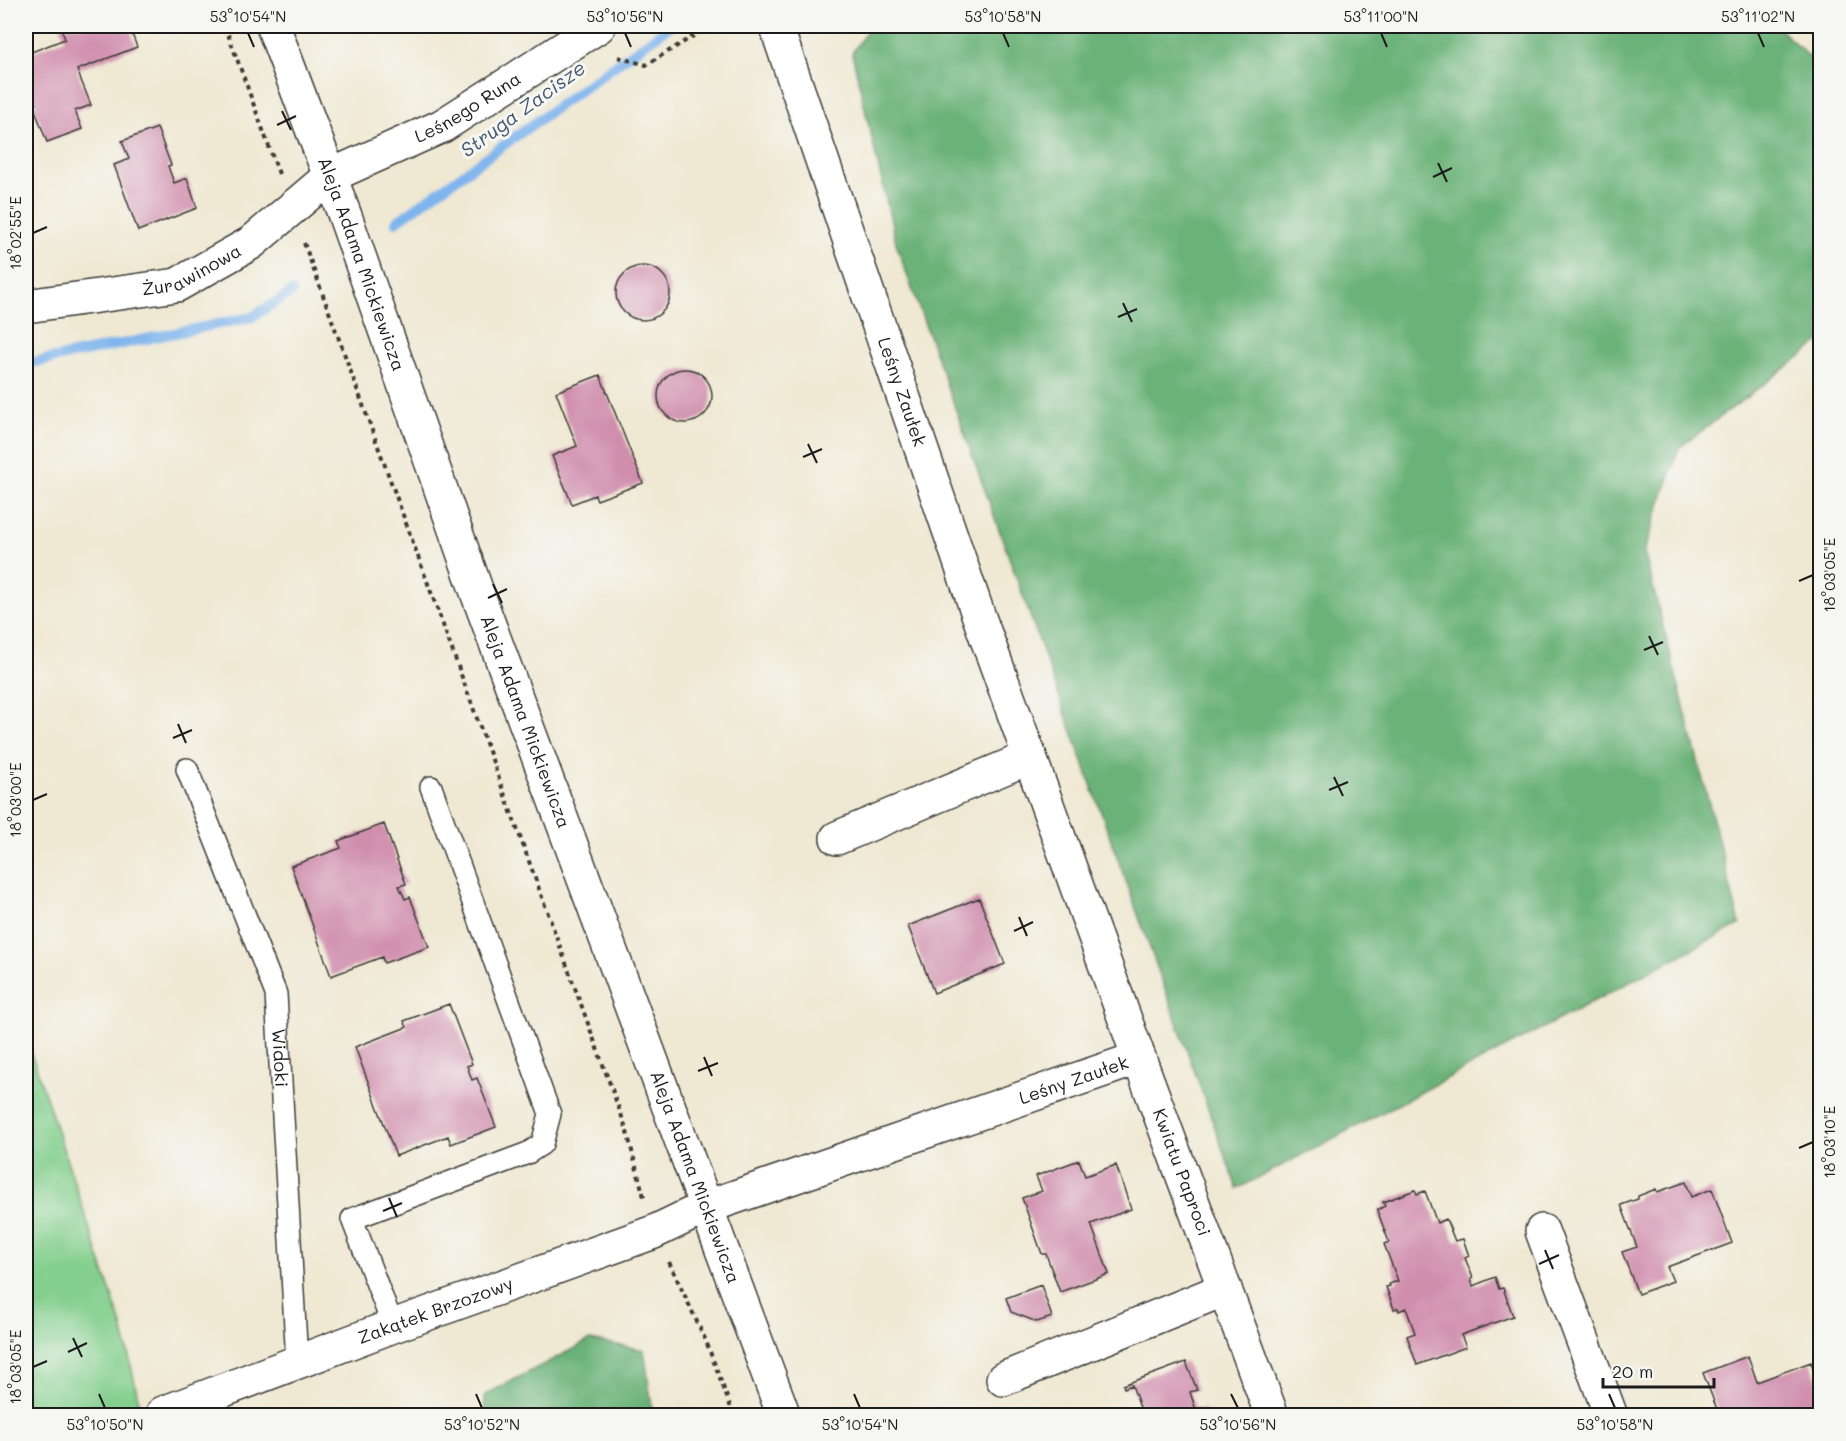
<svg xmlns="http://www.w3.org/2000/svg" width="1846" height="1441" font-family="Mali,sans-serif">
	<style>
		.green { fill: #83cf8d; stroke: #507654; stroke-width: 1.5 }
		.forest { fill: #6ab278; stroke: #43674a; stroke-width: 1.5 }
		.lines { fill: none; stroke-linecap: round; stroke-linejoin: round }
		.stream { stroke: #7eb4ed; stroke-width: 10 }
		.building { fill: #d08ead }
		.service-casing { stroke: #3c3b37; stroke-width: 24 }
		.minor-casing { stroke: #3c3b37; stroke-width: 36 }
		.path { stroke: #3c3b37; stroke-width: 4; stroke-dasharray: 4.5 4.5; stroke-linecap: butt }
		.service { stroke: #fff; stroke-width: 21 }
		.minor { stroke: #fff; stroke-width: 33 }
		.ticks { fill: none; stroke: #1c1c1c; stroke-width: 2 }
		.labels { text-anchor: middle; stroke-width: 6; stroke-linejoin: round; paint-order: stroke }
		.street-label { font-size: 18px; fill: #1c1c1c; stroke: #f6f6f2 }
		.water-label { font-size: 20px; font-style: italic; fill: #435970; stroke: #f6f6f2 }
		.neatline { fill: none; stroke: #1c1c1c; stroke-width: 2 }
		.ticks-label { font-size: 15px; text-anchor: middle; fill: #1c1c1c }
	</style>
	<rect width="100%" height="100%" fill="#f6f6f2"/>
	<filter id="ink" filterUnits="userSpaceOnUse"><feTurbulence type="fractalNoise" baseFrequency=".0167" numOctaves="2"/><feDisplacementMap in="SourceGraphic" scale="12" xChannelSelector="R" yChannelSelector="G"/><feConvolveMatrix kernelMatrix="1 2 1 2 8 2 1 2 1" color-interpolation-filters="sRGB"/></filter>
	<filter id="wash" filterUnits="userSpaceOnUse"><feTurbulence type="fractalNoise" baseFrequency=".008" numOctaves="4" result="noise"/><feDisplacementMap in="SourceGraphic" scale="24" xChannelSelector="R" yChannelSelector="G"/><feGaussianBlur stdDeviation="1.35" result="paint"/><feColorMatrix in="noise" values="0 0 0 0 0 0 0 0 0 0 0 0 0 0 0 0 0 1.4 0 .05"/><feComposite in="paint" operator="in"/></filter>
	<g filter="url(#wash)">
		<rect width="100%" height="100%" fill="#efe8d2"/>
		<path class="green" d="M26,1037L122,1326L142,1415H26Z"/>
		<path class="forest" d="M870,26H1776L1815,62L1820,83V342L1679,448L1644,552L1740,924L1237,1189L897,247L852,53Z
			M590,1340L644,1350L653,1415H484L485,1395Z"/>
		<g class="lines">
			<path class="stream" d="M396,222L670,26
				M26,364L252,317L292,292"/>
		</g>
		<g id="blocks">
			<path class="building" d="M60,26H129L137,47L77,70L91,105L75,111L82,129L47,142L33,105L36,104L30,87L26,89V54L65,39Z
				M157,128L171,165L168,166L174,183L187,178L197,208L138,231L114,165L129,159L122,141Z
				M616 293a27 27 0 1 1 54 0a27 27 0 1 1-54 0Z
				M658 396a27 27 0 1 1 54 0a27 27 0 1 1-54 0Z
				M600,375L643,483L597,500L595,495L572,504L552,456L577,446L556,392Z
				M384,824L406,884L399,886L405,899L410,897L429,947L384,963L382,957L331,976L291,866L341,848L338,841Z
				M979,898L1005,964L934,993L908,926Z
				M449,1004L472,1064L467,1066L472,1080L477,1078L496,1127L451,1144L448,1136L396,1156L355,1047L407,1027L404,1021Z
				M1079,1160L1085,1176L1116,1165L1131,1209L1091,1224L1109,1274L1060,1292L1046,1254H1042L1022,1198L1042,1191L1036,1176Z
				M1686,1182L1691,1197L1712,1189L1732,1243L1667,1267L1673,1281L1638,1294L1622,1252L1637,1247L1621,1205L1638,1199V1196L1656,1189L1657,1192Z
				M1415,1190L1417,1194L1425,1191L1437,1223L1446,1219L1455,1241L1463,1239L1469,1256L1465,1258L1473,1278L1471,1279L1473,1286L1495,1277L1499,1289L1503,1288L1513,1316L1461,1335L1466,1347L1417,1365L1407,1336L1415,1333L1406,1308L1399,1311L1398,1308L1394,1309L1386,1287L1390,1286L1389,1284L1398,1281L1384,1244L1389,1242L1377,1210L1385,1206L1383,1202Z
				M1041,1285L1052,1317L1037,1322L1011,1312L1006,1298Z
				M1748,1356L1757,1382L1811,1362L1820,1388V1412L1810,1416H1708L1718,1412L1703,1373Z
				M1186,1362L1197,1390L1190,1392L1196,1410L1203,1408L1206,1416H1143L1132,1385L1124,1388L1123,1385Z"/>
		</g>
	</g>
	<g filter="url(#ink)">
		<use href="#blocks" fill-opacity="0" stroke="#3c3b37" stroke-width="1.5"/>
		<g class="lines">
			<defs>
				<g id="service">
					<path id="s1" d="M187,769L276,994L297,1362"/>
					<path d="M393,1326L352,1219L528,1153L542,1144L550,1114L431,787"/>
				</g>
				<g id="minor">
					<path id="s2" d="M273,26L345,216L478,595L784,1416"/>
					<path id="s3" d="M776,26L979,617L1139,1058L1272,1416"/>
					<path id="s4" d="M26,306L177,285L251,243L330,176L442,126L599,26"/>
					<path d="M837,838L1030,757"/>
					<path d="M1542,1231L1611,1416"/>
					<path d="M1003,1379L1225,1289"/>
					<path id="s5" d="M163,1413L393,1326L654,1232L706,1207L1139,1058"/>
				</g>
			</defs>
			<use href="#service" class="service-casing"/>
			<use href="#minor" class="minor-casing"/>
			<path class="path" d="M225,26L279,174
				M618,57L646,65L710,26
				M304,243L626,1128L644,1197
				M669,1262L706,1341L734,1416"/>
			<use href="#service" class="service"/>
			<use href="#minor" class="minor"/>
		</g>
	</g>
	<path class="ticks" d="M248,33L254,47M625,33L631,47M1003,33L1009,47M1381,33L1387,47M1758,33L1764,47M282,111L291,130M277,125L296,116M1438,163L1447,182M1433,177L1452,168M33,233L47,227M1123,303L1132,322M1118,317L1137,309M808,444L817,463M803,457L822,449M1799,581L1813,575M493,584L502,603M488,598L507,589M1649,636L1658,655M1644,650L1663,642M178,724L186,743M173,738L192,730M1334,777L1343,796M1329,790L1348,782M33,800L47,794M1019,917L1027,936M1014,931L1033,922M704,1057L712,1076M698,1071L718,1063M1799,1148L1813,1142M389,1198L397,1217M383,1211L402,1203M1545,1250L1553,1269M1539,1264L1559,1255M73,1338L82,1357M68,1352L87,1343M33,1367L47,1361M99,1394L105,1408M476,1394L482,1408M854,1394L860,1408M1231,1394L1238,1408M1609,1394L1615,1408"/>
	<g class="labels">
		<g class="street-label">
			<text dy="6" stroke="none"><textPath href="#s4" startOffset="495">Leśnego Runa</textPath></text>
			<text dy="6" stroke="none"><textPath href="#s2" startOffset="254">Aleja Adama Mickiewicza</textPath></text>
			<text dy="6" stroke="none"><textPath href="#s4" startOffset="171">Żurawinowa</textPath></text>
			<text dy="6" stroke="none"><textPath href="#s3" startOffset="387">Leśny Zaułek</textPath></text>
			<text dy="6" stroke="none"><textPath href="#s2" startOffset="740">Aleja Adama Mickiewicza</textPath></text>
			<text dy="6" stroke="none"><textPath href="#s1" startOffset="306">Widoki</textPath></text>
			<text dy="6" stroke="none"><textPath href="#s5" startOffset="970">Leśny Zaułek</textPath></text>
			<text dy="6" stroke="none"><textPath href="#s3" startOffset="1216">Kwiatu Paproci</textPath></text>
			<text dy="6" stroke="none"><textPath href="#s2" startOffset="1226">Aleja Adama Mickiewicza</textPath></text>
			<text dy="6" stroke="none"><textPath href="#s5" startOffset="291">Zakątek Brzozowy</textPath></text>
		</g>
		<g class="water-label">
			<text transform="translate(523 109) rotate(-36)" y="7">Struga Zacisze</text>
		</g>
	</g>
	<rect width="1846" height="1441" fill="none" stroke="#f6f6f2" stroke-width="66"/>
	<path d="M1603 1378v9h111v-9" fill="none" stroke="#1c1c1c" stroke-width="3"/>
	<text x="1612" y="1378" font-size="18" fill="#1c1c1c" stroke="#f6f6f2" stroke-width="4.5" paint-order="stroke">20 m</text>
	<rect x="33" y="33" width="1780" height="1375" class="neatline"/>
	<g class="ticks-label">
		<text x="248" y="22">53°10'54"N</text>
		<text x="625" y="22">53°10'56"N</text>
		<text x="1003" y="22">53°10'58"N</text>
		<text x="1381" y="22">53°11'00"N</text>
		<text x="1758" y="22">53°11'02"N</text>
		<text transform="translate(16 233) rotate(-90)" y="5">18°02'55"E</text>
		<text transform="translate(1830 575) rotate(-90)" y="5">18°03'05"E</text>
		<text transform="translate(16 800) rotate(-90)" y="5">18°03'00"E</text>
		<text transform="translate(1830 1142) rotate(-90)" y="5">18°03'10"E</text>
		<text transform="translate(16 1367) rotate(-90)" y="5">18°03'05"E</text>
		<text x="105" y="1430">53°10'50"N</text>
		<text x="482" y="1430">53°10'52"N</text>
		<text x="860" y="1430">53°10'54"N</text>
		<text x="1238" y="1430">53°10'56"N</text>
		<text x="1615" y="1430">53°10'58"N</text>
	</g>
</svg>
